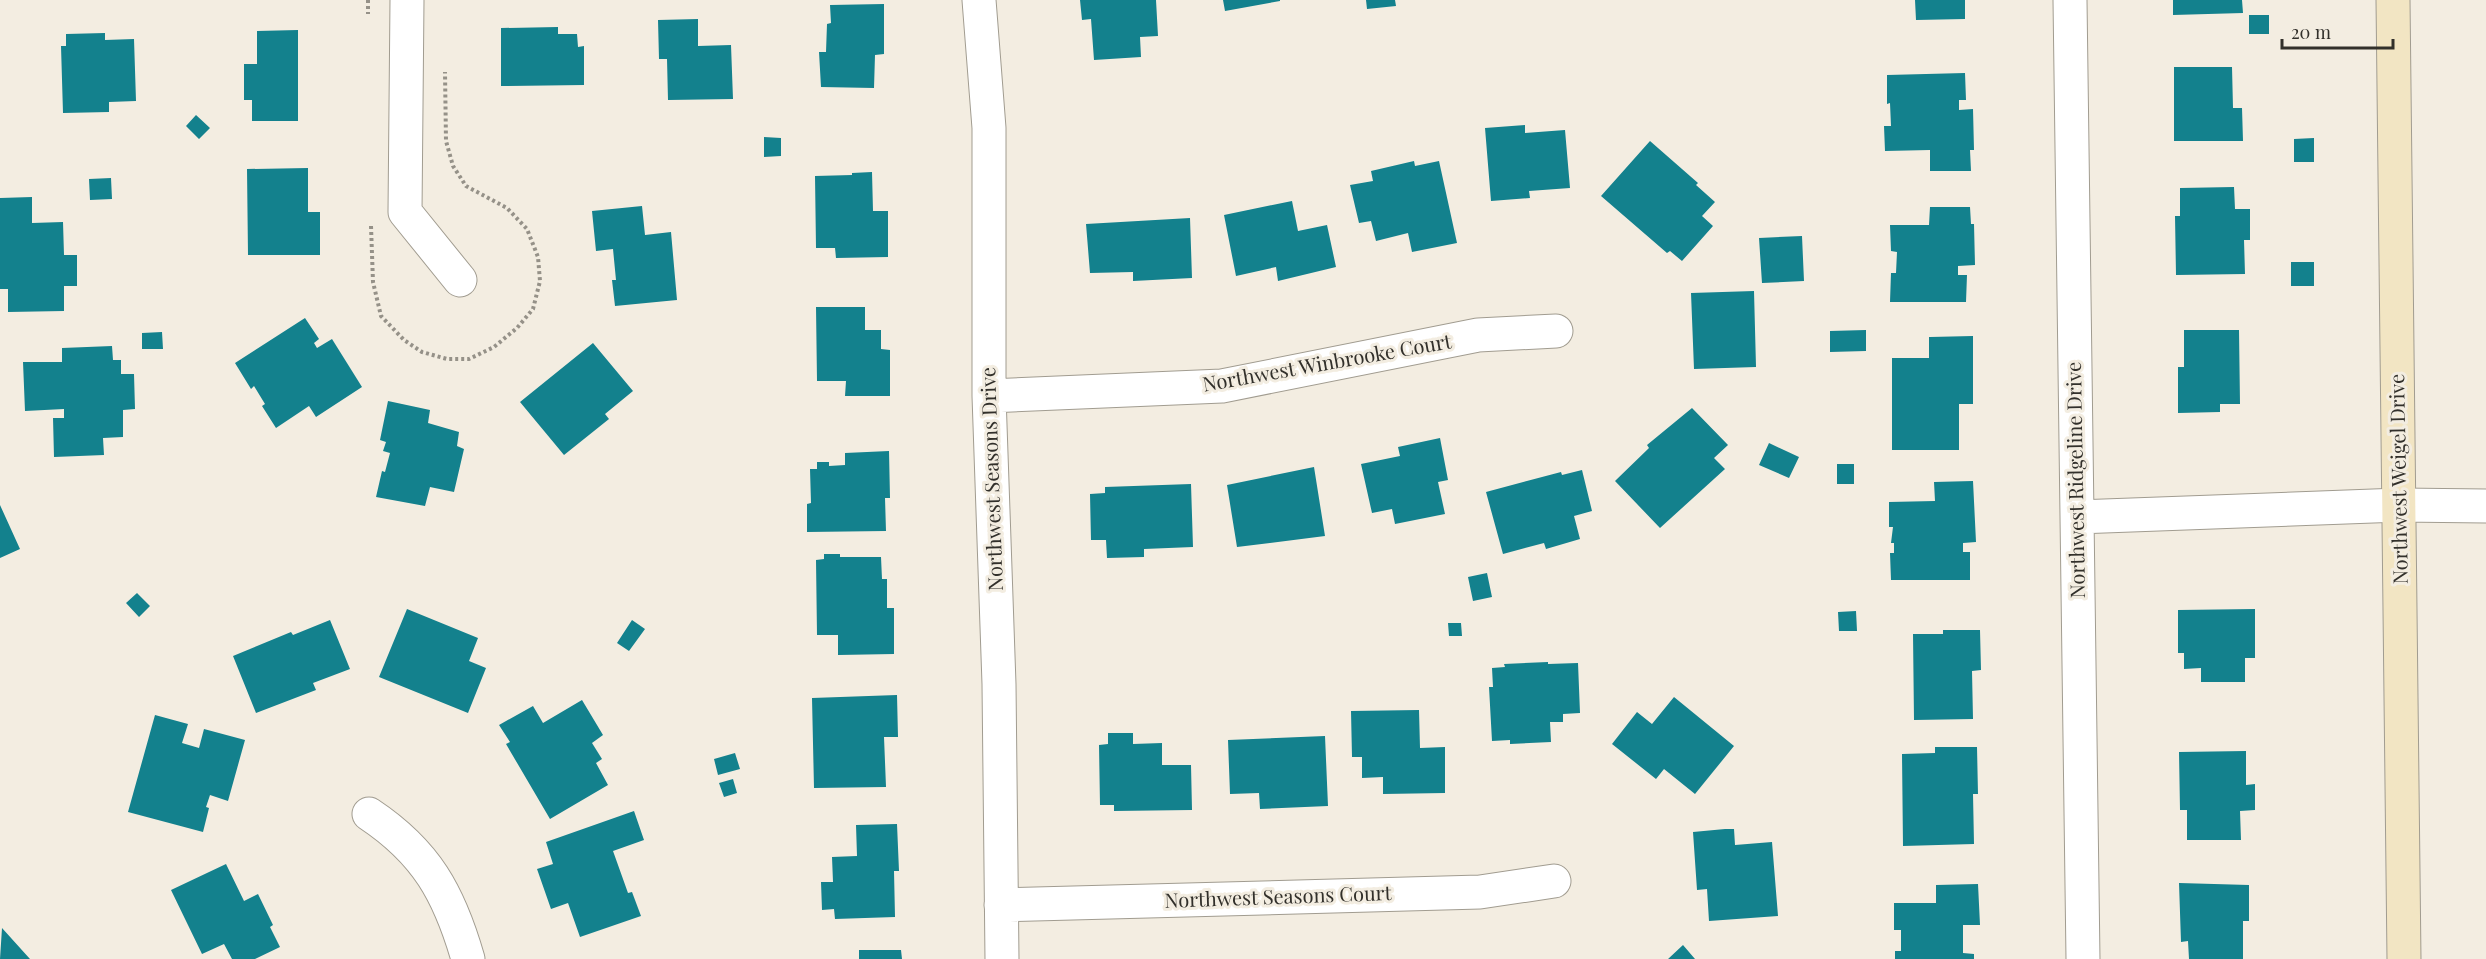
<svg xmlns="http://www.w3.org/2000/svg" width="2486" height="959" font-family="'Playfair Display',serif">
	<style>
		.building { fill: #13818d }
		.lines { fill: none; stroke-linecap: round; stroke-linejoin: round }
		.street-casing { stroke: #a19c90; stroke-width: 35 }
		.secondary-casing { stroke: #a19c90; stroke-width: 35 }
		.path { stroke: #959188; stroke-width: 4; stroke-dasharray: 3 3; stroke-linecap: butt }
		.street { stroke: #fff; stroke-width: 33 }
		.secondary { stroke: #f2e5c3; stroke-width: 33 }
		.labels { text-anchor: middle; stroke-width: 6; stroke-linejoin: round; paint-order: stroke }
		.street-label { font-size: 20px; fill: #32302b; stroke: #f3ede1 }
	</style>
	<rect width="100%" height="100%" fill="#f3ede1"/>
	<path class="building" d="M1080,0H1156L1158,36L1140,37L1141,57L1094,60L1091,19L1082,20Z
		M1223,0H1280V1L1225,11Z
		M1366,0H1395L1396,6L1367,9Z
		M1915,0H1965V19L1916,20Z
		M2173,0H2242L2243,13L2173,15Z
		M884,4V54L875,55L874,88L821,87L819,52H826L827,24L831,23L830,5Z
		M2249,15H2269V34H2249Z
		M698,19V46L731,45L733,99L668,100L667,59H659L658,20Z
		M558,27V34H577L578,47L584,46V85L501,86V28Z
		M298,30V121H252V100H244V64H257V31Z
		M105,33V40L134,39L136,101L109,102V112L63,113L61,46H66V34Z
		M2174,67H2232L2233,108H2242L2243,141H2174Z
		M1965,73L1966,100H1959V110L1973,109L1974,150H1970L1971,171H1930V150L1885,151L1884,126H1891L1890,103L1887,104V75Z
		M196,115L210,128L199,139L186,126Z
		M1525,125V133L1565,130L1570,188L1529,191L1530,198L1491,201L1485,128Z
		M764,137L781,138V156L764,157Z
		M2314,138V162H2294V139Z
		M1650,141L1698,183L1696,185L1715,202L1702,216L1713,226L1682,261L1670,251L1667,253L1601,196Z
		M1414,161L1415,166L1439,161L1457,243L1412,252L1408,233L1376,241L1371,221L1359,223L1350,185L1373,181L1371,171Z
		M308,168V212H320V255H248L247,169Z
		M872,172L873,211H888V257L836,258L835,248H816L815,176L852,175V173Z
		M111,178L112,199L90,200L89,179Z
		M2234,187L2235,209H2250V240H2244L2245,274L2176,275L2175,216H2180V188Z
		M32,197V223L63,222L64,255H77V286H64V311L8,312V289H0V198Z
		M1292,201L1298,231L1327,225L1336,267L1278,281L1276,267L1236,276L1224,215Z
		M642,206L645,235L671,232L677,300L615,306L612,280H616L613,249L596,251L592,211Z
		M1930,207H1970L1971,224H1974L1975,265L1958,266V275H1967L1966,302H1890L1891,273H1896L1897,252L1891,251L1890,225H1929Z
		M1190,218L1192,278L1133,281V272L1090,273L1086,224Z
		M1802,236L1804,281L1762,283L1759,238Z
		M2291,262H2314V286H2291Z
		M1754,291L1756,367L1694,369L1691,293Z
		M816,307H865V330H881V349L890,350V396H845L846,381H817Z
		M305,318L319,339L314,343L317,348L332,339L362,387L316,417L309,406L276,428L262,406L265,404L254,386L251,389L235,363Z
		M1866,330V351L1830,352V331Z
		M2184,330H2239L2240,404H2220V412L2178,413V367H2184Z
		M162,332L163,349H142V333Z
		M1973,336V404H1959V450H1892V358H1929V337H1930Z
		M593,343L633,391L605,414L609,419L564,455L520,402Z
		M112,346L113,360H121V374H134L135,409L123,410V437L103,438L104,455L54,457L53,418H64V409L25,411L23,362H62V348Z
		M388,401L430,410L428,423L459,432L457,446L464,449L454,492L430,487L425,506L376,497L382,471L385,472L390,453L383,451L386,442L380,440Z
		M1692,408L1728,445L1714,458L1725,469L1660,528L1615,481L1649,448L1647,445Z
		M1440,438L1448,480L1438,482L1445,514L1395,524L1392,509L1372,513L1361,464L1400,456L1398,447Z
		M1769,443L1799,457L1789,478L1759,465Z
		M889,451L890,498H885L886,531L807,532V504L811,503L810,469H817V462H829V466L845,465V453Z
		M1837,464H1854V484H1837Z
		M1314,467L1325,536L1237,547L1227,485Z
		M1582,470L1592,511L1574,516L1580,539L1546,549L1544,543L1503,554L1486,492L1561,472L1562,475Z
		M1973,481L1976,542L1963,543V552H1970V580H1891L1890,553H1894V543H1891L1893,527H1889V502L1935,501L1934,482Z
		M1191,484L1193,547L1144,549V557L1107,558L1106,540H1091L1090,494L1105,493V487Z
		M0,505L20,549L0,558Z
		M824,554H840V557H881L882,579H887V608H894V654L838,655V635H817L816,560L824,559Z
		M1487,573L1492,597L1473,601L1468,577Z
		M137,593L150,606L139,617L126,603Z
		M407,609L478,638L469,661L486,668L468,713L379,677Z
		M2255,609V658H2245V682H2201V668L2184,669V653H2178V610Z
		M1856,611L1857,631H1839L1838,612Z
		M330,620L350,669L313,683L316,690L256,713L233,656L291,632L293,635Z
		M632,620L645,629L629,651L617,643Z
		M1448,623H1461L1462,636H1449Z
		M1943,630H1980L1981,670L1972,671L1973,719L1914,720L1913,634H1943Z
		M1548,662V664L1578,663L1580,713L1563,714V722H1550L1551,742L1510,744V740L1492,741L1489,687H1493L1492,668L1505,667L1504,664Z
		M897,695L898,737H884L886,787L814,788L812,698Z
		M1674,697L1734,746L1695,794L1664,769L1656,779L1612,744L1637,712L1652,724Z
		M582,700L603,735L592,743L602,759L596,763L608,785L550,819L506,744L510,742L499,725L533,706L543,723Z
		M1419,710L1420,748L1445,747V793L1383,794V777L1362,778V757H1352L1351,711Z
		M155,715L188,724L182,743L199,748L204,729L245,740L228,801L210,795L206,807L209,808L203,832L128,812Z
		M1108,733H1133V744L1162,743V765H1191L1192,810L1114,811V805H1100L1099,745L1108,744Z
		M1325,736L1328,806L1260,809L1259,793L1230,794L1228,740Z
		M1935,747H1977L1978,794H1973L1974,844L1903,846L1902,754L1935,753Z
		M2246,751V785L2255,784V810L2240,811L2241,840H2187V810H2180L2179,752Z
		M735,753L740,769L718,775L714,759Z
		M733,779L737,793L724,797L719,783Z
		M634,811L644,840L613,851L628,893L632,892L641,916L580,937L568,903L551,909L537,869L553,864L546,842Z
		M897,824L899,871H894L895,917L835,919L834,909L822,910L821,882H833L832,857L857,856L856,825Z
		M1725,829H1734L1735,845L1772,842L1778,916L1709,921L1707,889L1697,890L1693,832Z
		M226,864L244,901L258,894L273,925L270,927L280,947L255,959H232L224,944L202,954L171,890Z
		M2179,883L2249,885V921H2243V959H2189L2188,941L2181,942Z
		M1978,884L1980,925H1963V953L1974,954V959H1895V951H1901V930H1894V903H1936V885Z
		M2,928L30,959H0Z
		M1683,945L1695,959H1668Z
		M859,950H901L902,959H859Z"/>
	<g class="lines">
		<defs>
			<path id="street" d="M407,0L405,212L460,280
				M979,0L989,128V396L999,684L1002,959
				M2070,0L2083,959
				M989,396L1222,386L1478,335L1556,331
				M2077,517L2400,505L2486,506
				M369,814C426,852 449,893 468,959
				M1001,905L1480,892L1554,881"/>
			<path id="secondary" d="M2393,0L2404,959"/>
		</defs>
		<use href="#street" class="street-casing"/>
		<use href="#secondary" class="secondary-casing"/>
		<path class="path" d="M368,0V14
			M371,226L373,282L381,316L404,340L422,352L447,359H469L494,347L517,328L533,309L540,281L538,257L527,229L507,208L466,186L453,166L446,141L445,72"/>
		<use href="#street" class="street"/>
		<use href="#secondary" class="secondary"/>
	</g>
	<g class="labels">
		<g class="street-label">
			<text transform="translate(1327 363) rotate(-10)" y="7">Northwest Winbrooke Court</text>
			<text transform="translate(992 479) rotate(-92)" y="7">Northwest Seasons Drive</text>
			<text transform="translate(2399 479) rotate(-91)" y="7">Northwest Weigel Drive</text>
			<text transform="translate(2076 480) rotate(-91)" y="7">Northwest Ridgeline Drive</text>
			<text transform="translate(1278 897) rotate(-2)" y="7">Northwest Seasons Court</text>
		</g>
	</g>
	<path d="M2282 39v9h111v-9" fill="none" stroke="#32302b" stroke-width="3"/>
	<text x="2291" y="39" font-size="18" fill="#32302b" stroke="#f3ede1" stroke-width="4.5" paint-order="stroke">20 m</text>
</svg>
